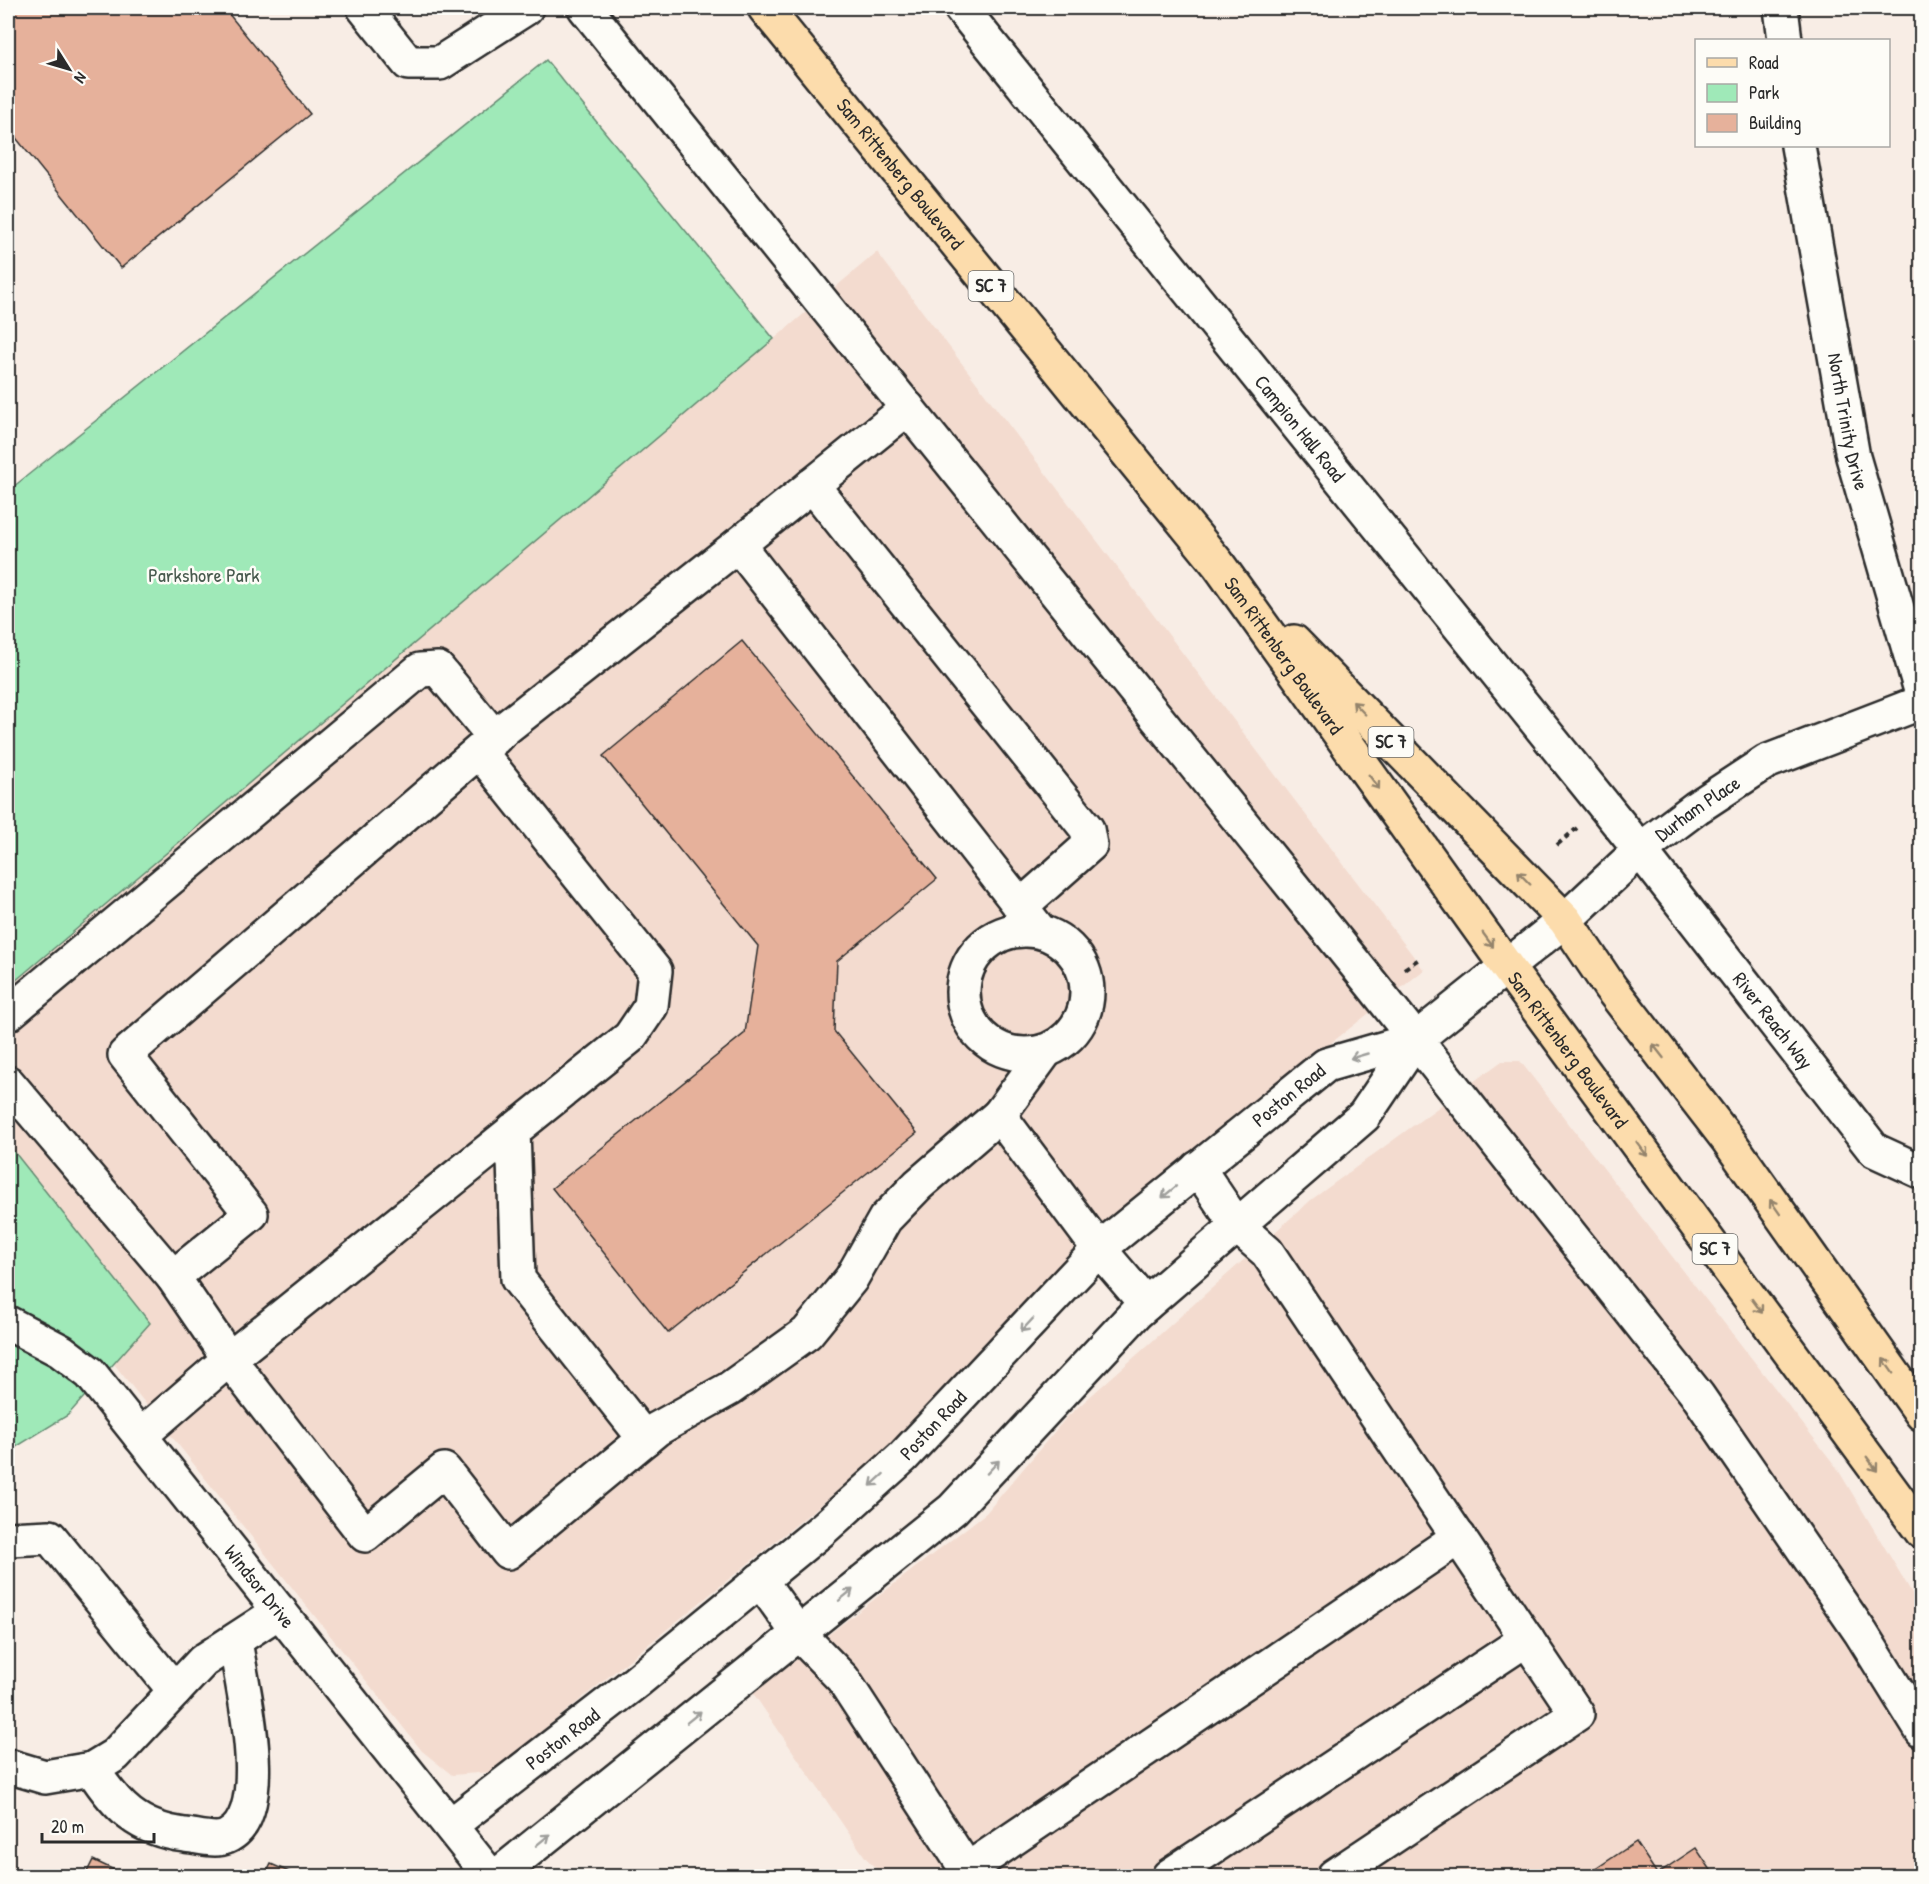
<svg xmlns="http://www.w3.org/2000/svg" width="1929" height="1884" font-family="'Patrick Hand',sans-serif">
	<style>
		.built { fill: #f3dbcf }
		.green { fill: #9fe9b8; stroke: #658a72; stroke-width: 1.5 }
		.building { fill: #e6b19b; stroke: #2b2b2b; stroke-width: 1.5 }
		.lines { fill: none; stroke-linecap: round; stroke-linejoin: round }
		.minor-casing { stroke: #2b2b2b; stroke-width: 38 }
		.major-casing { stroke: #2b2b2b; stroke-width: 38 }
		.path { stroke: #2b2b2b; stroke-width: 4; stroke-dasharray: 6 4.5; stroke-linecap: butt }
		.minor { stroke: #fdfcf7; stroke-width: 33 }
		.major { stroke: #fcdcac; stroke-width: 33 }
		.oneway { stroke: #94846c }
		.oneway2 { stroke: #9e9e9b }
		.labels { text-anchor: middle; stroke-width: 5; stroke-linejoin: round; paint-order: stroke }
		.shield { fill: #fdfcf7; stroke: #6a6a68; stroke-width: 1.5 }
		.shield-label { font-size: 18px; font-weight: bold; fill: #2b2b2b }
		.street-label { font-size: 20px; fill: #2b2b2b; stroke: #fdfcf7 }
		.park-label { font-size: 20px; fill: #485a4e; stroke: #fdfcf7 }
	</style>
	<rect width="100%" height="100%" fill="#f8ede5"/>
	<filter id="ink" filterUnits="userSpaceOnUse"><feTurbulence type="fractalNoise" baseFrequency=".0167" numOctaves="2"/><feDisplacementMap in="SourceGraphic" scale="12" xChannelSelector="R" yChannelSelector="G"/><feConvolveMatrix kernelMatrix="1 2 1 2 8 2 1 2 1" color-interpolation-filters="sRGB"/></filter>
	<g filter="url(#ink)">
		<path class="built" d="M877,252L1424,970L1148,1187L1052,1288L892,1447L491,1772L452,1775L422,1751L114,1364L150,1323L8,1144V987Z
			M1502,1061H1520L1837,1468L1921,1608V1876H883L865,1857L753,1693L986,1513L1066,1418L1311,1200Z"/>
		<path class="green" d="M546,60L774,339L8,987V491Z
			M8,1144L150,1323L68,1415L8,1452Z"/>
		<path class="building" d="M8,8H224L310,114L121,268L8,128Z
			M742,641L937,879L837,961L834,1031L917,1133L668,1333L552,1188L745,1033L758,946L603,756Z
			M1636,1842L1657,1874L1696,1848L1715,1876H1585Z
			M93,1860L127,1876H85Z
			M271,1864L298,1876H265Z"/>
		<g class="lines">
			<defs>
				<g id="minor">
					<path d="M364,8L408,63H440L526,8"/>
					<path d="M585,8L1373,986L1698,1396L1861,1633L1922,1731"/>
					<path id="s1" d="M961,8L1640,850L1874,1150L1922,1172"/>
					<path d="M1781,8L1785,40"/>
					<path id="s2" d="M1798,146L1853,457L1922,694"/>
					<path d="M812,485L1087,829L1090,845L1020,907"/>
					<path d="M738,545L908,408"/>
					<path d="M479,751L655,971L651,1006L630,1037L229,1359L173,1277L251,1214L125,1055L479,751L508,726L738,545L1039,930"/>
					<circle cx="1025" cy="992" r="62"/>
					<path d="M8,1014L420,670L438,669L495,738"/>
					<path d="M8,1083L173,1277"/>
					<path d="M999,1115L1045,1052"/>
					<path d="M513,1130L518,1279L645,1439"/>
					<path d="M1198,1168L1237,1226L1267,1252L1577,1714L1334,1876"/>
					<path id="s3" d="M8,1323L61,1351L90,1373L490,1876"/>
					<path d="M140,1436L229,1359L365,1535L444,1470L508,1552L657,1429L729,1389L807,1333L851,1279L885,1219L918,1185L999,1115L1099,1249L1146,1304"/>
					<path d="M8,1539L50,1537L175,1691"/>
					<path d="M760,1580L798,1633L843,1679L971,1876"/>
					<path d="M8,1766L45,1777L92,1769L115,1755L203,1661L280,1611"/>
					<path d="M92,1769C117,1807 137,1829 185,1835C196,1836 215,1842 226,1837C276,1816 241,1682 235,1641"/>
					<path id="s4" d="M451,1825L636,1682L823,1529L903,1457L1099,1249L1326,1065L1416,1039"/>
					<path d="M967,1870L1459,1537"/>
					<path id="s5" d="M497,1876L953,1509L1137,1312L1364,1116L1416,1039L1565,920L1640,850L1696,808L1766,762L1922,702"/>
					<path d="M1169,1876L1527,1639"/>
				</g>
				<g id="major">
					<path id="s6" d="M765,8L1218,564L1507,967L1922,1532"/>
					<path d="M1294,642L1565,920L1610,987L1728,1140L1922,1414"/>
				</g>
			</defs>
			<use href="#minor" class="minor-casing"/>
			<use href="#major" class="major-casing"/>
			<path class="path" d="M1557,845L1577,828
				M1404,969L1419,959"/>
			<use href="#minor" class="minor"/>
			<use href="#major" class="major"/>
		</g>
		<defs><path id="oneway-shaft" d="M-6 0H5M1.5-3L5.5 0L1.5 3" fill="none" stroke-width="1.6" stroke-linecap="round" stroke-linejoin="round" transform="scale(1.5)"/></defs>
		<g class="oneway">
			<use href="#oneway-shaft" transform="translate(1359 708) rotate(-134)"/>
			<use href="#oneway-shaft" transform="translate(1374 782) rotate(54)"/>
			<use href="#oneway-shaft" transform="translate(1524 878) rotate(-134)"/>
			<use href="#oneway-shaft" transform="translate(1488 940) rotate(54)"/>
			<use href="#oneway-shaft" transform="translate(1658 1051) rotate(-128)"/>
			<use href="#oneway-shaft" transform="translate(1642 1149) rotate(53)"/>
			<use href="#oneway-shaft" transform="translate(1775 1207) rotate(-125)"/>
			<use href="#oneway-shaft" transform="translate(1757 1306) rotate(54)"/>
			<use href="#oneway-shaft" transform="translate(1888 1366) rotate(-125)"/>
			<use href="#oneway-shaft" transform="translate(1872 1464) rotate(54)"/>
		</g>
		<g class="oneway2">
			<use href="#oneway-shaft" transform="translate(1359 1056) rotate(164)"/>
			<use href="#oneway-shaft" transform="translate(1169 1192) rotate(141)"/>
			<use href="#oneway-shaft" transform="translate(1027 1325) rotate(133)"/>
			<use href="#oneway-shaft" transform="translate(993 1467) rotate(-47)"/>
			<use href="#oneway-shaft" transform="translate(877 1480) rotate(138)"/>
			<use href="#oneway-shaft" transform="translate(846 1595) rotate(-39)"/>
			<use href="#oneway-shaft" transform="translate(694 1717) rotate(-39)"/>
			<use href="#oneway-shaft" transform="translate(543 1840) rotate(-39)"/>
		</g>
	</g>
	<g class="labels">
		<g class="shield">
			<rect x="968.5" y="271" width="45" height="30" rx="4.5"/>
			<rect x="1368.5" y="727" width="45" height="30" rx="4.5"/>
			<rect x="1692.5" y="1234" width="45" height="30" rx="4.5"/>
		</g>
		<g class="shield-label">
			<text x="991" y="292">SC 7</text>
			<text x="1391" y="748">SC 7</text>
			<text x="1715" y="1255">SC 7</text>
		</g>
		<g class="street-label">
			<text dy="7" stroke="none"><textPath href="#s6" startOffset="214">Sam Rittenberg Boulevard</textPath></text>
			<text dy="7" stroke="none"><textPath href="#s2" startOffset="280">North Trinity Drive</textPath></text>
			<text dy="7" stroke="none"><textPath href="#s1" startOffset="540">Campion Hall Road</textPath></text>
			<text dy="7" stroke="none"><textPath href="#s6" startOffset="830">Sam Rittenberg Boulevard</textPath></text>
			<text dy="7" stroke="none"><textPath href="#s5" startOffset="1612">Durham Place</textPath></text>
			<text dy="7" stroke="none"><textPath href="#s1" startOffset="1298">River Reach Way</textPath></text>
			<text dy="7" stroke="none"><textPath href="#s6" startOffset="1316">Sam Rittenberg Boulevard</textPath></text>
			<text dy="7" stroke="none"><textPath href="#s4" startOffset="1113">Poston Road</textPath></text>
			<text dy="7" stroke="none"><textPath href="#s4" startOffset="627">Poston Road</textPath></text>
			<text dy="7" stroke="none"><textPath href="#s3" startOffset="369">Windsor Drive</textPath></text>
			<text dy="7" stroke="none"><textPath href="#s4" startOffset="141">Poston Road</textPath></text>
		</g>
		<g class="park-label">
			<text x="204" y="582">Parkshore Park</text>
		</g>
	</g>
	<rect width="1929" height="1884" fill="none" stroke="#fdfcf7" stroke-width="30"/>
	<rect x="15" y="15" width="1899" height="1854" fill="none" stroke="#2b2b2b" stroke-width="2" filter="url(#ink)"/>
	<rect x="1695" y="39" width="195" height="108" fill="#fdfcf7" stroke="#a9a8a5" stroke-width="1.5"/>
	<rect x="1707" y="58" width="30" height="9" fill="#fcdcac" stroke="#a9a8a5" stroke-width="1.5"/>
	<text x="1749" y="69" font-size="18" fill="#2b2b2b">Road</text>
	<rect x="1707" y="84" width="30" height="18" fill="#9fe9b8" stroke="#a9a8a5" stroke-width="1.5"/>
	<text x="1749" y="99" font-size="18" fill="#2b2b2b">Park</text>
	<rect x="1707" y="114" width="30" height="18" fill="#e6b19b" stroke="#a9a8a5" stroke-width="1.5"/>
	<text x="1749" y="129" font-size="18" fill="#2b2b2b">Building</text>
	<g transform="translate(69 69) rotate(127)" stroke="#fdfcf7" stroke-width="4.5" paint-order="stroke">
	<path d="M0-4.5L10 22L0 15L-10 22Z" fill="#2b2b2b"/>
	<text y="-9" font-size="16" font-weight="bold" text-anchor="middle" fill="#2b2b2b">N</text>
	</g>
	<path d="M42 1833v9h112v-9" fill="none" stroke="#2b2b2b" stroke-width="3"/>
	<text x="51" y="1833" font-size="18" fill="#2b2b2b" stroke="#fdfcf7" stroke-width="4.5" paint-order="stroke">20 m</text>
</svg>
